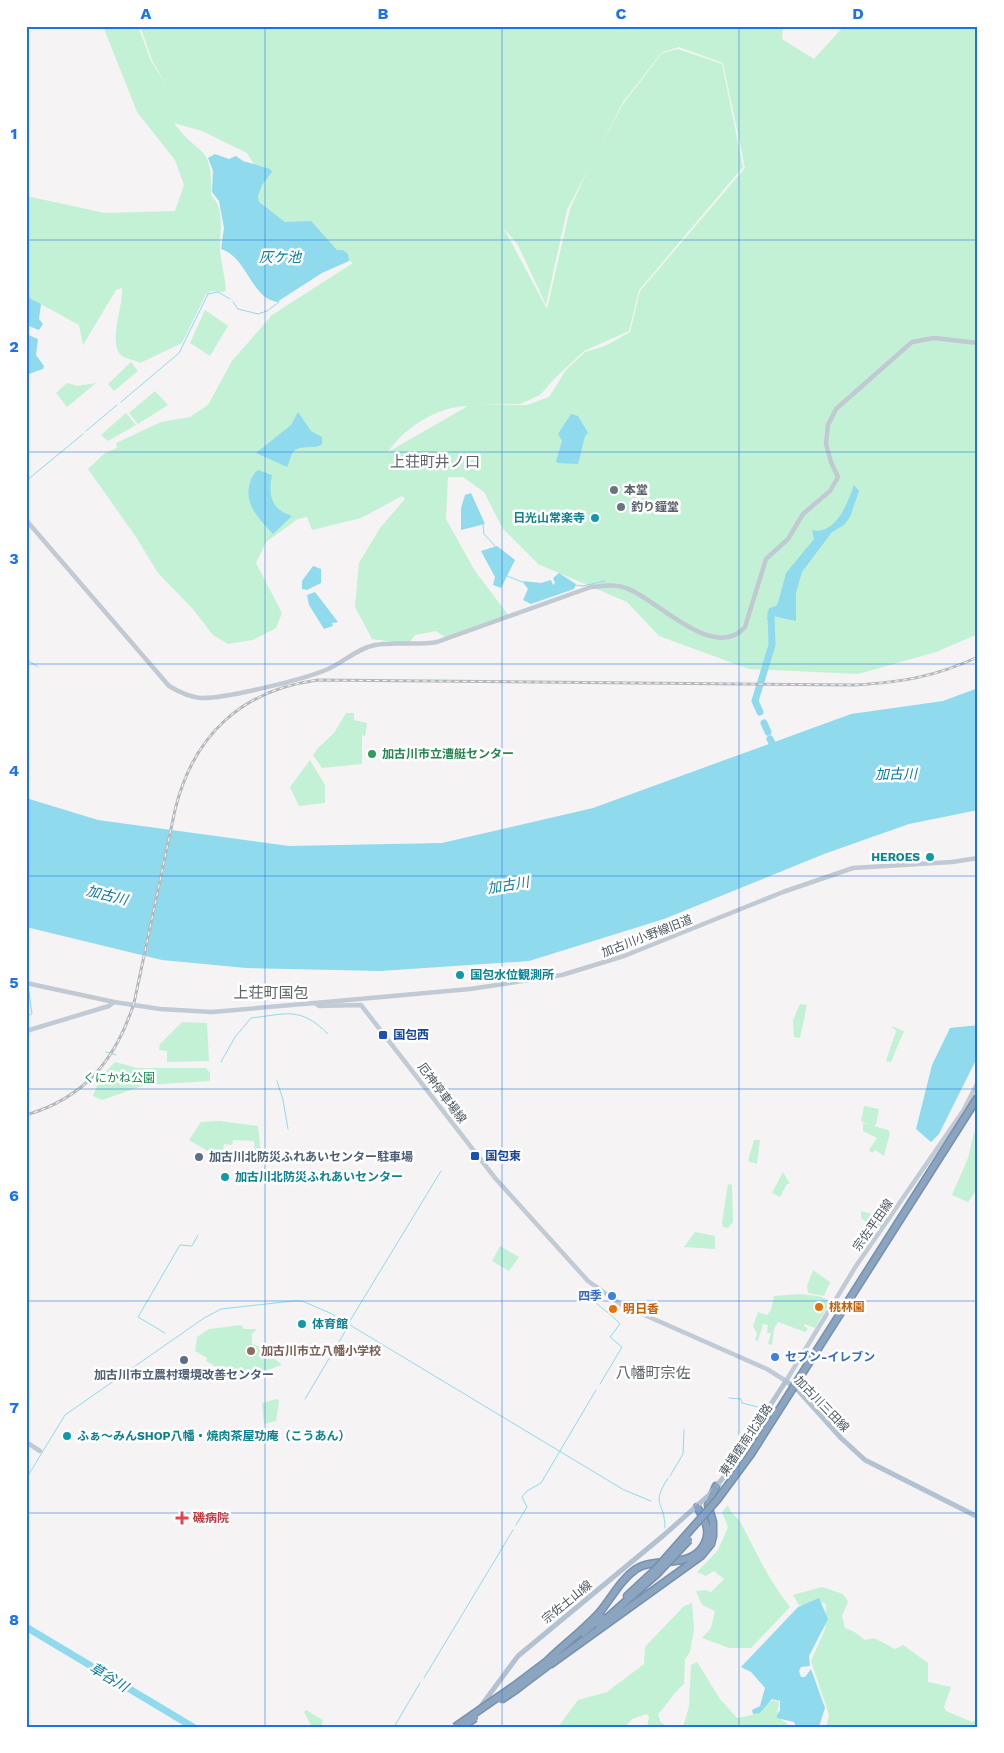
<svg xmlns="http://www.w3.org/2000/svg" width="1004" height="1753" font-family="'Work Sans','Noto Sans JP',sans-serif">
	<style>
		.green { fill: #c3f1d5; fill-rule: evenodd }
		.water { fill: #90daee }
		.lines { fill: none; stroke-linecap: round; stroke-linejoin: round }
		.stream { stroke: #90daee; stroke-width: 1 }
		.river { stroke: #90daee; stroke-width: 7 }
		.motorway-casing { stroke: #7690ad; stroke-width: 9 }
		.tertiary { stroke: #c1cad2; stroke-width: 4.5 }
		.secondary { stroke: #c1cbd6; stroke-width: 4.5 }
		.primary { stroke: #b3c2d1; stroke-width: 5 }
		.motorway { stroke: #8ba5c1; stroke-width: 6 }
		.rail-casing { stroke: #b5b8bd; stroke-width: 3 }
		.rail { stroke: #fff; stroke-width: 1; stroke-dasharray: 4; stroke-linecap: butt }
		.motorway-bridge-casing { stroke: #7690ad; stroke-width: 9; stroke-linecap: butt }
		.motorway-bridge { stroke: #8ba5c1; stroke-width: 6 }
		.grid { fill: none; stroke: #1a73e8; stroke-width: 1; stroke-opacity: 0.55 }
		.worship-dot { fill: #6b7280; stroke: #fff; stroke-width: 2 }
		.culture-dot { fill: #0f9aa8; stroke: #fff; stroke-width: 2 }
		.leisure-dot { fill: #2e9e5b; stroke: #fff; stroke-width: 2 }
		.transit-dot { fill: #1a4fb4; stroke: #fff; stroke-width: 2 }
		.service-dot { fill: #5c6f8a; stroke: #fff; stroke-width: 2 }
		.shop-dot { fill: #3f7fe0; stroke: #fff; stroke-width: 2 }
		.food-dot { fill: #e8710a; stroke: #fff; stroke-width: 2 }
		.education-dot { fill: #8d6e63; stroke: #fff; stroke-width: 2 }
		.health-dot { fill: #e0444e; stroke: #fff; stroke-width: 2 }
		.labels { text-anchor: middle; stroke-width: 5; stroke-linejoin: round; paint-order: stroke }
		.worship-label { font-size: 12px; font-weight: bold; fill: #5b616d; stroke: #fff; text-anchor: start }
		.culture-label { font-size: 12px; font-weight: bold; fill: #0d838f; stroke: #fff; text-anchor: start }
		.leisure-label { font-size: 12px; font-weight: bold; fill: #27864d; stroke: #fff; text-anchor: start }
		.street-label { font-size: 12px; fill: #4a5661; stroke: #fff }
		.transit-label { font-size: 12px; font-weight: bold; fill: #164399; stroke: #fff; text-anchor: start }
		.park-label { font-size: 12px; fill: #17864f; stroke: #fff }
		.service-label { font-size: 12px; font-weight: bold; fill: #4e5e75; stroke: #fff; text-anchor: start }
		.shop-label { font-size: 12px; font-weight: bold; fill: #366cbe; stroke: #fff; text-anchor: end }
		.food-label { font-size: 12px; font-weight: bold; fill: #c56008; stroke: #fff; text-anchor: start }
		.education-label { font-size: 12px; font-weight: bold; fill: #785e54; stroke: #fff; text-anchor: start }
		.health-label { font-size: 12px; font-weight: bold; fill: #be3a42; stroke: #fff; text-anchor: start }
		.water-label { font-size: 14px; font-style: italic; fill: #0c7c9b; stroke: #fff }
		.quarter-label { font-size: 15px; fill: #5f6368; stroke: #fff }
		.neatline { fill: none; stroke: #1a73e8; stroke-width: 2 }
		.grid-label { font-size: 16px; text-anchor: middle; font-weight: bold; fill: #1a73e8 }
	</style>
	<rect width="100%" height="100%" fill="#f5f3f3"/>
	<path class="green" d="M103,26H138L151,61L166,85L152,60L140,26H783L782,39L814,59L844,26H978V634L936,652L858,674L749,669L659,636L627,602L538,564L503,529L484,492L463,477H448L446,519L475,571L509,616L445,637L436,631L415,635L408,644L372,639L355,607L359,563L380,528L405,499L402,496L361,518L312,530L307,517L298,519L266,542L256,563L282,613L276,628L253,640L228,644L213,635L192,608L158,573L136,537L88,469L105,453L117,448L116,443L161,422L190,417L208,405L232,361L272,315L353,263L285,225L256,202L261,175L247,153L202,131L174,123C199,158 213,142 211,195C225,209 220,229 220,247C220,258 225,276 226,290L223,292L211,291L205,296L182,343L140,363C135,360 127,359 122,356C107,344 124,304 122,288L116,290L83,345L79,325L26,296V196L105,213L175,211L184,185L175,160L137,112ZM679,47L723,63L745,168L640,291L630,332L605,346L585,352L566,370L549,397L527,405H479L520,404L540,395L555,378L584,351L629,331L639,290L743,167L722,64L678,49L662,53L623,104L600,147L623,102L662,52ZM589,167L570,209L547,309L503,227L518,245L546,305L567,210ZM468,406L388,452C405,427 438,406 468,406Z
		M205,310L228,326L210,356L190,343Z
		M131,362L138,371L114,391L108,384Z
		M67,383L77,386L96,383L67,407L56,393Z
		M155,391L168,405L138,424L129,413Z
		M126,413L136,425L108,441L101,435Z
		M346,713H354V720L367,723L365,736L362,735V764L322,768L313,755L318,748L334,733Z
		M310,760L325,785V803L299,806L290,787Z
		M800,1004L807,1005L800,1038L794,1037L793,1020Z
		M182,1022L207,1023L209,1061L167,1062V1051L159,1050L160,1044Z
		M891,1026L904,1031L891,1062L886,1061L896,1031Z
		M115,1062L137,1068H206L210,1073V1081L145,1085L102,1100L93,1096L100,1078Z
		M864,1106L879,1109L876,1125L874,1126L888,1130L890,1133L884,1156L875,1150L872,1153L869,1150L877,1138L863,1131V1123L871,1125L861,1121Z
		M219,1121L258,1126L261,1154H255L254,1141L233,1140L232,1145L224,1144L223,1151L228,1157L218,1155L219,1151L215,1150L213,1154L189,1140L201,1122Z
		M978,1129V1188L968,1202L952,1195L968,1158L974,1133Z
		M754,1140H760L757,1164L748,1161Z
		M783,1172L790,1184H787L780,1197L772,1193Z
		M728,1184L732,1185L733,1222L728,1228L723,1227L722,1222Z
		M861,1211L886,1218L878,1230L861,1218Z
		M695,1232L715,1236V1249L684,1247Z
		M500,1246L519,1257L509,1271L492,1261Z
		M813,1270L830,1282L824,1296L808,1293L807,1286Z
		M799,1294L818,1296L831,1301L815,1328L805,1324L804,1326L808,1329L805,1332L778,1322L774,1329L772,1345L768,1344L771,1333H767L768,1325L763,1324L758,1341L755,1340L757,1334L753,1326L758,1312L767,1315L771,1310L774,1296Z
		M241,1325L244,1329H257L252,1334V1344L261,1347L282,1365L241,1379L230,1375L206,1361L207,1358L195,1351L197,1337L209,1329Z
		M277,1399L279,1401L276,1421L264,1424L262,1403Z
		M728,1505C730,1514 737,1516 741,1523C756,1552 769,1581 790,1607L751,1648H729L702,1638L711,1628L715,1611L702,1605L696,1591L705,1590L711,1592L724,1579L714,1571L706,1576L697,1572L718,1550L728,1527L722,1512Z
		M822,1587L843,1594L848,1602L842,1616L845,1628L853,1631L865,1640L874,1638L895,1649L903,1645L928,1663V1682L951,1687L944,1707L946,1711L972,1722L977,1720L978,1680V1727H826L829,1715L811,1661L825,1629L826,1604L815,1600L806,1605H799L793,1595Z
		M692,1603L694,1629L690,1652L685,1659L684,1684C673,1693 668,1704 658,1714L661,1723L670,1727H647L649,1717L647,1714L632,1719L625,1727H558L578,1700L607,1692L644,1664L645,1647L684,1606Z
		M697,1662L720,1699L737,1718L752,1715L773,1700L779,1702L777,1716L791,1727H683L689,1707L691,1665Z
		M306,1710L323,1720L321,1727H312L304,1712Z"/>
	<path class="water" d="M215,154L229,159L236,156L243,161L270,169L272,172L262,185L258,196L259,202L285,222L311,221L337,250H343L348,254L349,261L322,273L277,302C251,298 247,257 221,249L224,228L219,201L212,192L213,171L208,158Z
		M26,296L41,304L39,319L43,324L39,330L26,325Z
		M26,334L38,339L36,355L44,366L43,369L26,375Z
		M298,412L311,431L322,437V444C315,450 302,444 294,451C290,455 290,462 287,467L256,453L291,425Z
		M571,414L578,416L588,433L585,436L578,464L558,463L556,461L562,441L558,434Z
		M258,470L272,475C268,496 271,509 292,516L273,534C260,520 243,504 250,483C251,478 254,473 258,470Z
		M854,485L859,491L850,517L844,525L832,532L802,572L796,593V621L773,616L772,619L767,620L769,608L776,606L778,603L786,573L814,539L812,530C835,536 848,503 854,485Z
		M471,493L485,524L461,530V508L465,495Z
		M497,546L515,560L501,588L493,585L495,577L481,551Z
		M313,566L321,569V583L307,590L302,589V581Z
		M559,573L576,584L574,589L531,604L523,600L528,589L522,581L541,583L551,580L553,585L555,583L553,578Z
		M315,592L338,622L332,623L333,626L324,629L309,605L307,595Z
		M978,688V810L909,824L824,854L664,919L529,961L380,971L246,968L162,960L26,927V798L98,820L289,846L442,843L593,808L851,714L943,701Z
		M978,1025V1056L939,1134L931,1142L916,1129L932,1065L950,1028Z
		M819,1598L828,1619L809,1656L810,1666L801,1667L799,1671L801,1677H805L811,1669L825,1708L819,1727H796L794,1722L777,1718V1715L780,1710V1701L772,1699L760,1713L753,1714L752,1710L760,1706L765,1688L751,1672L741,1667L798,1607Z"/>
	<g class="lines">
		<path class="stream" d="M233,302L238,309L258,314L267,311L279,302L278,300
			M121,402L179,353L208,294L218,292L230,299
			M86,431L117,405
			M26,481L83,434
			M483,525L484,534L496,547
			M507,576L522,582
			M574,585L583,586L605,581
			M26,659L38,667
			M26,1016L32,1014L29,992
			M106,1052L116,1055
			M221,1062L235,1037L251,1018C287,1014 300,1006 328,1034
			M277,1081L283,1100L288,1129
			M584,1294L590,1296C599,1308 610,1312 620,1324L610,1337L622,1347L600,1384
			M348,1324L441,1171
			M165,1333L138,1317L180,1245L192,1246L198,1235
			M729,1398L741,1399L742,1403L758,1407L762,1411
			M305,1399L349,1325
			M670,1476L683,1454L684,1430
			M26,1479L65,1415L204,1318L221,1309L293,1301H302L330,1313L624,1490L651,1501
			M516,1525L527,1507L522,1497L527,1491L541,1483L596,1390
			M665,1528C665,1501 650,1506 668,1478
			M424,1678L513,1530
			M394,1727L420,1683"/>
		<path class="river" d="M760,712L755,701L772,645L771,613
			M764,723L768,732
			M770,739L772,743
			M26,1627L193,1727"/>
		<defs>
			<path id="motorway" d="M627,1596L655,1570
				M599,1625L658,1573
				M583,1633L602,1617
				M548,1660C565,1644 583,1630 599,1613C611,1599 620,1580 636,1569C655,1557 686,1568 701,1549C713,1534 706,1521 697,1507
				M551,1664L701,1556L711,1544L713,1536V1522L708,1505L716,1486
				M514,1686L551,1658
				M517,1689L554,1661"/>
		</defs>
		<use href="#motorway" class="motorway-casing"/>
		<path class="tertiary" d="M26,520L169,686C179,692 189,697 201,698C224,699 306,679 328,669C344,662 358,648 375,645C394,641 416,646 437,642L591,587C603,586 615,584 626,588C656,598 714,663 745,627L766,559L788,539L803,514L830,491L838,477L831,462L826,444L828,425L836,409L912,342L934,338L978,343
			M26,983L114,1002
			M315,1003L470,989L562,975L624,956L783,892L853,868L952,862L978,858
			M26,1442L40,1451"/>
		<path class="secondary" d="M26,1031L109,1006L114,1002L160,1009L212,1012L315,1003L319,1006L361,1005L495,1178L588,1281L622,1305L767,1369L786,1381L856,1266L963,1111L978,1082"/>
		<path class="primary" d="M478,1710L518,1656L664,1535L709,1495L723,1478L786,1381L797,1389L841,1438L865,1460L978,1517"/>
		<use href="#motorway" class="motorway"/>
		<defs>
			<path id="rail" d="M26,1115C85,1098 116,1059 134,1003L175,810C193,736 241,690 318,680L855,685C903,682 934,677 978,657"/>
		</defs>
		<use href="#rail" class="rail-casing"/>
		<use href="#rail" class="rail"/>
		<defs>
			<path id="motorway-bridge" d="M655,1570L717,1500L751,1454L978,1097
				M658,1573L689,1540
				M501,1700L517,1689
				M455,1727L514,1686
				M462,1727L475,1718"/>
		</defs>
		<use href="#motorway-bridge" class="motorway-bridge-casing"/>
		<use href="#motorway-bridge" class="motorway-bridge"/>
	</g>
	<path class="grid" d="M265,26V1727M502,26V1727M739,26V1727M26,240H978M26,452H978M26,664H978M26,876H978M26,1089H978M26,1301H978M26,1513H978"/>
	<g class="worship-dot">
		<circle cx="614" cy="490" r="5"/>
		<circle cx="621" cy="507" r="5"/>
	</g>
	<g class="culture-dot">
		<circle cx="595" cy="518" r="5"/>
		<circle cx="930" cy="857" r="5"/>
		<circle cx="460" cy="975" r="5"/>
		<circle cx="225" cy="1177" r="5"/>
		<circle cx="302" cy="1324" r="5"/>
		<circle cx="67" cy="1436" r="5"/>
	</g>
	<circle class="leisure-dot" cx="372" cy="754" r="5"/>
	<g class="transit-dot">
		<rect x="378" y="1030" width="10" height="10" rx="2.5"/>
		<rect x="470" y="1151" width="10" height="10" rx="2.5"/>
	</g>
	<g class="service-dot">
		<circle cx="199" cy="1157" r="5"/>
		<circle cx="184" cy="1360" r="5"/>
	</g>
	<g class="shop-dot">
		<circle cx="612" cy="1296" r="5"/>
		<circle cx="775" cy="1357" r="5"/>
	</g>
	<g class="food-dot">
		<circle cx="819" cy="1307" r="5"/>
		<circle cx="613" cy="1309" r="5"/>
	</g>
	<circle class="education-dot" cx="251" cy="1351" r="5"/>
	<path class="health-dot" d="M179.5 1510.5h5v5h5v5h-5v5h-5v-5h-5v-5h5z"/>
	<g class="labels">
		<g class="worship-label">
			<text x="624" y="494">本堂</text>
			<text x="631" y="511">釣り鐘堂</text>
		</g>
		<g class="culture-label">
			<text x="585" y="522" text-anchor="end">日光山常楽寺</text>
			<text x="920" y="861" text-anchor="end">HEROES</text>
			<text x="470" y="979">国包水位観測所</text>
			<text x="235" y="1181">加古川北防災ふれあいセンター</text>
			<text x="312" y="1328">体育館</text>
			<text x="77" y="1440">ふぁ～みんSHOP八幡・焼肉茶屋功庵（こうあん）</text>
		</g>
		<g class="leisure-label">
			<text x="382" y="758">加古川市立漕艇センター</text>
		</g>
		<g class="street-label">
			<text transform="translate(647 936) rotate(-21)" y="4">加古川小野線旧道</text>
			<text transform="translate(442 1093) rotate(53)" y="4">厄神停車場線</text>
			<text transform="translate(873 1225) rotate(-55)" y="4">宗佐平田線</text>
			<text transform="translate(822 1404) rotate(46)" y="4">加古川三田線</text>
			<text transform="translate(746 1440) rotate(-56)" y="4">東播磨南北道路</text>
			<text transform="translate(567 1602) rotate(-39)" y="4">宗佐土山線</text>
		</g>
		<g class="transit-label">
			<text x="393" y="1039">国包西</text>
			<text x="485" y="1160">国包東</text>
		</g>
		<g class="park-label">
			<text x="119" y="1082">くにかね公園</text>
		</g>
		<g class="service-label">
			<text x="209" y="1161">加古川北防災ふれあいセンター駐車場</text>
			<text x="184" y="1379" text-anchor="middle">加古川市立農村環境改善センター</text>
		</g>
		<g class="shop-label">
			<text x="602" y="1300">四季</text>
			<text x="785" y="1361" text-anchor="start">セブン-イレブン</text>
		</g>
		<g class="food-label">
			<text x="829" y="1311">桃林園</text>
			<text x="623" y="1313">明日香</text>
		</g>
		<g class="education-label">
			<text x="261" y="1355">加古川市立八幡小学校</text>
		</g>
		<g class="health-label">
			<text x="193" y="1522">磯病院</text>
		</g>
		<g class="water-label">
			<text x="280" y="262">灰ケ池</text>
			<text transform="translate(896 774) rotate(-1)" y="5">加古川</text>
			<text transform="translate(508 885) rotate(-9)" y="5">加古川</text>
			<text transform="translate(107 895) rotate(14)" y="5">加古川</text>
			<text transform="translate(109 1677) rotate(31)" y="5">草谷川</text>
		</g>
		<g class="quarter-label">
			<text x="435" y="467">上荘町井ノ口</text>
			<text x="271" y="998">上荘町国包</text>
			<text x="653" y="1378">八幡町宗佐</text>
		</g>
	</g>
	<rect width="1004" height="1753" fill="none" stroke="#ffffff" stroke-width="55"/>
	<rect x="28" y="28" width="948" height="1698" class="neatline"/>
	<g class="grid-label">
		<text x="146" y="19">A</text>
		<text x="383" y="19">B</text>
		<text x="621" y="19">C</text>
		<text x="858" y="19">D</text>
		<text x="14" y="139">1</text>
		<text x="14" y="352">2</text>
		<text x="14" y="564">3</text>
		<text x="14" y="776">4</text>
		<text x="14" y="988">5</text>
		<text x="14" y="1201">6</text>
		<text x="14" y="1413">7</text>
		<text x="14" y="1625">8</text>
	</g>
</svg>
